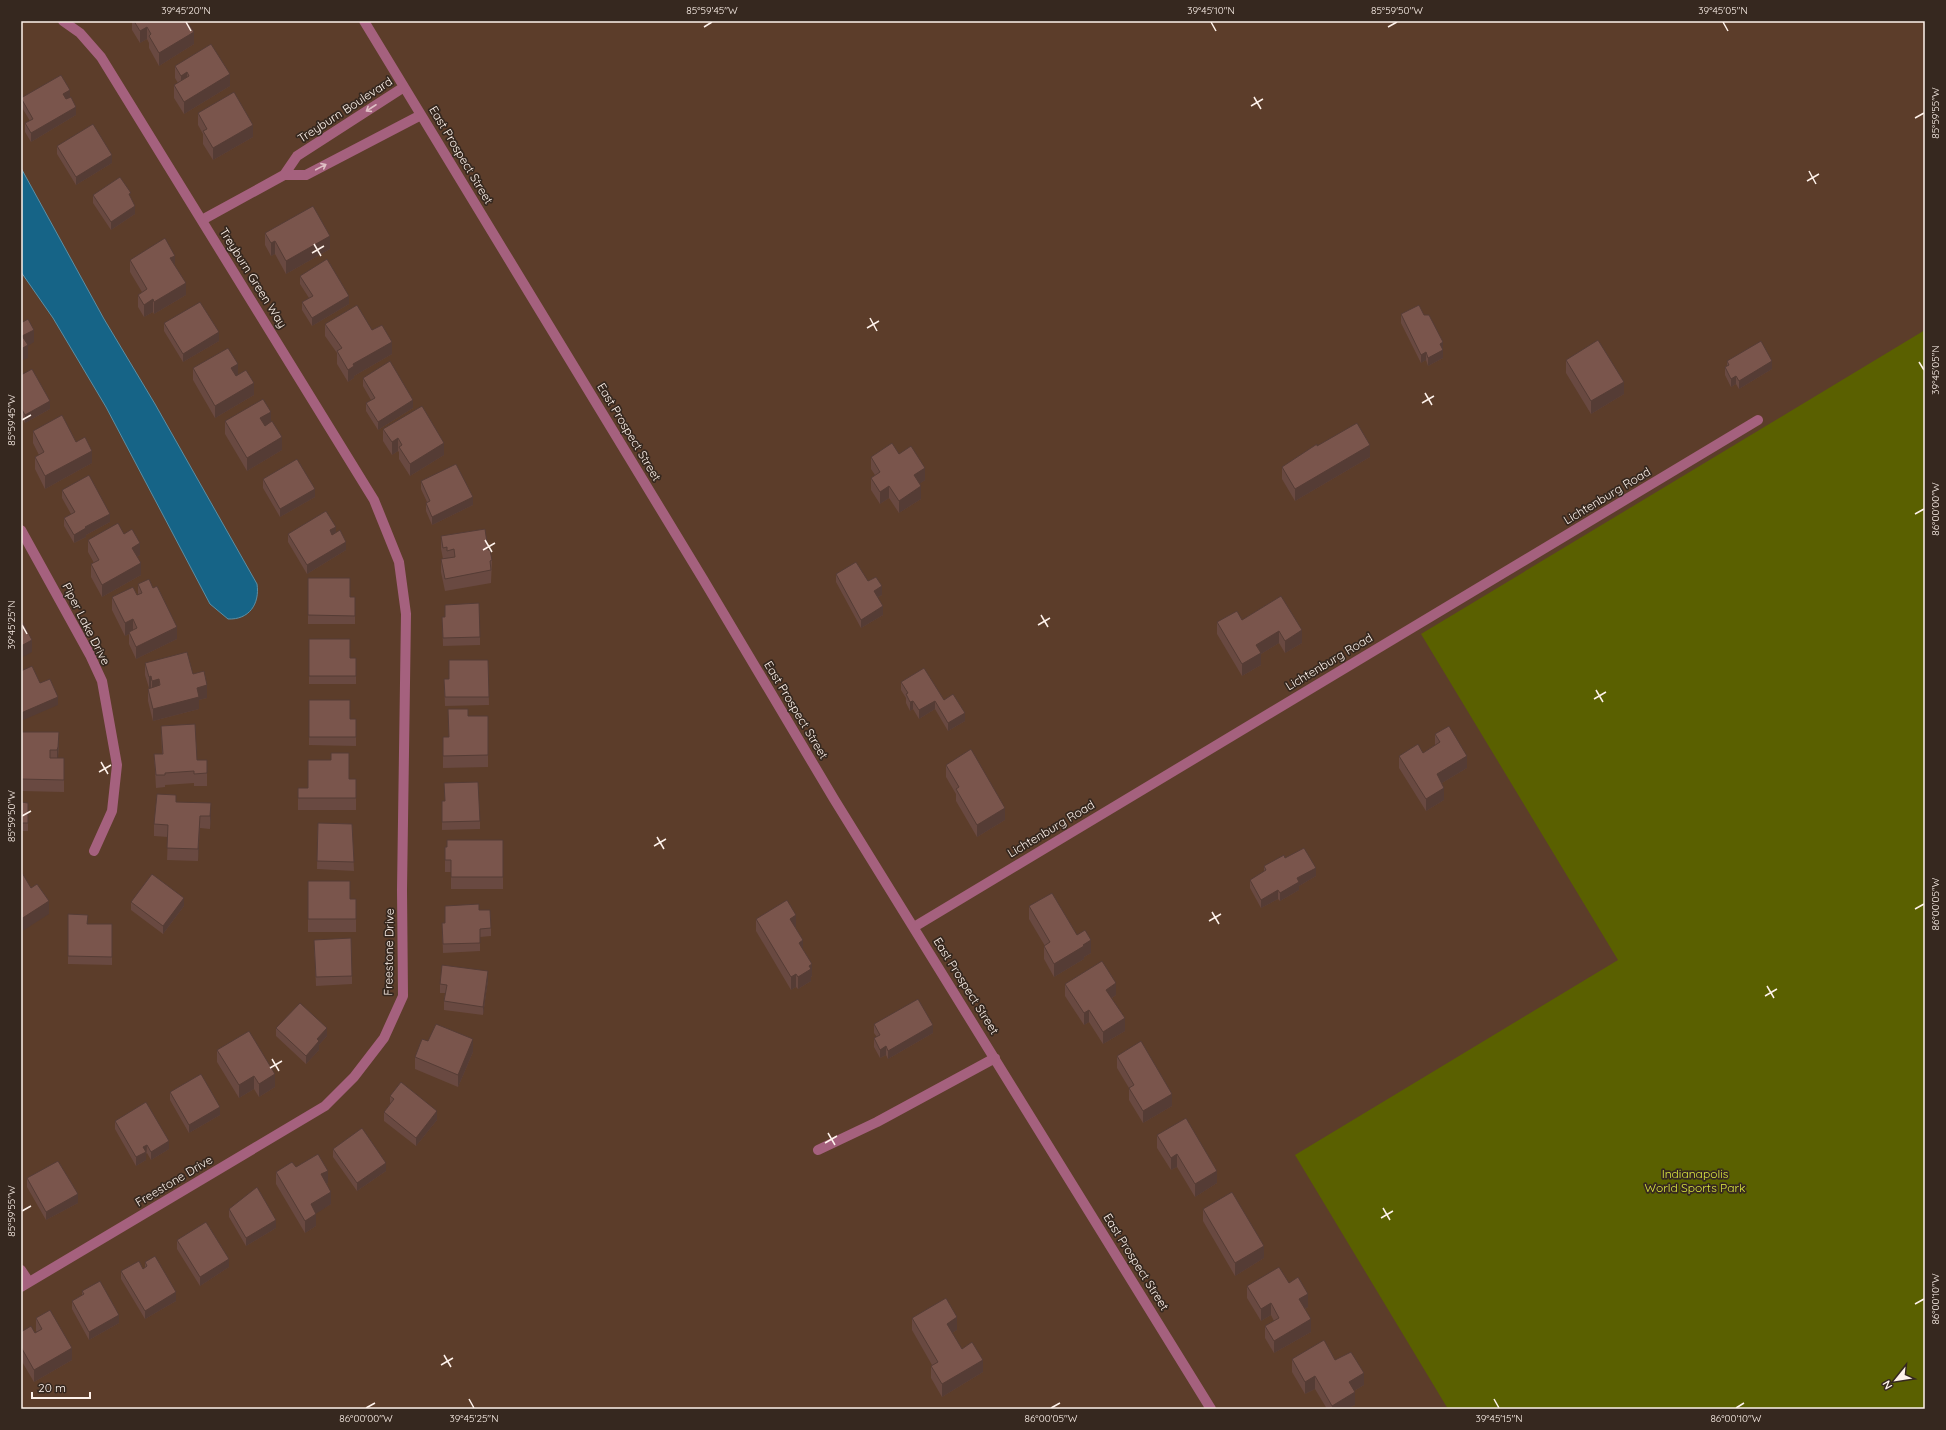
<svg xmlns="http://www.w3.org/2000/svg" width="1946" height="1430" font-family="Quicksand,sans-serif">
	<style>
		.green { fill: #5a6000 }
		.water { fill: #166487; stroke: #5c8fa5 }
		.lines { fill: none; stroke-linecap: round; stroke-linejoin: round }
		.minor { stroke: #a5617e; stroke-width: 10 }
		.wall { fill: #694941 }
		.shaded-wall { fill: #553c35 }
		.building { fill: #7a554c; stroke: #553c35 }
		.oneway { stroke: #dfbfc5 }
		.ticks { fill: none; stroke: #fef2eb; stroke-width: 1.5 }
		.labels { text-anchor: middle; stroke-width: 3.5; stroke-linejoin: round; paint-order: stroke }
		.street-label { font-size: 12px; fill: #fef2eb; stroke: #36281f }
		.park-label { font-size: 12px; fill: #dce840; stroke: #36281f }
		.neatline { fill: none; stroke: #fef2eb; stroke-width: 1.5 }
		.ticks-label { font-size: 10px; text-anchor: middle; fill: #fef2eb }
	</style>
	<rect width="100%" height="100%" fill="#5c3d2a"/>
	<path class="green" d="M1925,330V1409H1448L1295,1155L1618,960L1421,634Z"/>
	<path class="water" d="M21,168L104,319L155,404L257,584C260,604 249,620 228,619L210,604L106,407L53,318L21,272Z"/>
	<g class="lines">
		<path class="minor" d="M364,21L703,579L834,799L1211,1409
			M284,175H306L421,115
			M202,220L284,175L297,156L404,87
			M21,530L90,655L102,681L117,765L112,811L94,851
			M914,927L1758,420
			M818,1150L877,1122L995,1058
			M21,1270L29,1282
			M21,1287L325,1106L354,1077L384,1038L403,996L402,890L406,614L399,562L374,500L101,57L80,33L63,21"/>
	</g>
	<path class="wall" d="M132,21H187L194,44L159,66L149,48V43L147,39L140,43L132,30Z
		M175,66L230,86L184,114L174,98V85L178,83L175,78Z
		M70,97L76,115L31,142L25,132V123L30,121L21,106V98Z
		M198,113L253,137L213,160L203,144V134L198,125Z
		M57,146L112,163L76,185L57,154Z
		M93,195L135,214L111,230L93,203Z
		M265,233L330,249L286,274L275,254L271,256L265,245Z
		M130,260L175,266L186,295L154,314L153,312L144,317L138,307V295L142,292L130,272Z
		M300,276L349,304L312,326L302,310V302L309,298L300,284Z
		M1401,314L1424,315L1443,342V358L1428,366L1426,360L1421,363L1401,323Z
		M164,323L219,341L183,362L164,331Z
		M325,324L372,330L392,354L354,376V378L348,382L337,364V353L325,336Z
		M1566,360L1624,394L1591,414L1566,373Z
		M1727,361L1772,369L1739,389L1736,384L1731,387L1725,375V367L1727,366Z
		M193,368L238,374L254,395L215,418L193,380Z
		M21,375L50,409L25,423L21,416Z
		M363,378L413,408L378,430L366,411V403L371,400L363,386Z
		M225,421L271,422L282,450L247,471L225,434Z
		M383,429L444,455L410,476L399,459V452L398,451L392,455L383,441Z
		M33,431L76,442L92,463L45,489L35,469V457L39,455L33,443Z
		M1317,446L1370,457L1295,501L1282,479V467Z
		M899,454L925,480L919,484L921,499L899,513L889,498L880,504L871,490V478L875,475L871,469V457Z
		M263,479L315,497L280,517L263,488Z
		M421,481L473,505L432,525L426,511V503L427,502L421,489Z
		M62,490L110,522L86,535V537L74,543L64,526V518L71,514L62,498Z
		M336,533L346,550L307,574L288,542V534Z
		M124,534L140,555L137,557L141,575L102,597L91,577V564L94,563L88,552V540Z
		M441,536L488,550L492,560L491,583L445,591L441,572V559H443L441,549Z
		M836,574L868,581L882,595L878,597L883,615L861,628L836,582Z
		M308,578L350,597H355V624H308Z
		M138,584L177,639L136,659L129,644V634L125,636L112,610V597L138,595Z
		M1281,596L1302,643L1285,653L1279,643L1261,654V665L1242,676L1217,634V622L1242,620Z
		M442,617H445L480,637V645L443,646Z
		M309,639L350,658H356V684H309Z
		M488,660L489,705L445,706L444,679H449Z
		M145,663L193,674L207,698L199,700V709L153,721L148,701V689L149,688L145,675Z
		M901,682L944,700L965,721L948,731L935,709L919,719L913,709L910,711L906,703V698L901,690Z
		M309,700L350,719H356V746L309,745Z
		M468,716H488V767L443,768V737H449Z
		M161,726L197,760L207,773V786H194V783L165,785V787L156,788L154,754H162Z
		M21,732L59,745L58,758H64V792L21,791Z
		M1435,734L1467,768L1442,783L1444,800L1426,811L1399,768V756L1423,753L1435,745Z
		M946,765L1005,820L977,837L956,801V794L946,777Z
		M349,779H356V810H298V788H308Z
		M442,801H445L480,821V829L442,830Z
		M21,802L28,811V831H21Z
		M176,802L211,816L210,829L200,828L198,861L167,860L168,837L154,836V824Z
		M318,823L352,824L354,871L317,869Z
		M503,840V889H451V872H445V847Z
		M1285,858L1316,876L1299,886V890L1280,901L1278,899L1261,908L1250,888V880L1264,872V866Z
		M308,881L350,899H356V932H308Z
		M131,902L184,906L163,934L131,910Z
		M1029,906L1077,935L1091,953L1084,957V959L1054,977L1044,959V946H1045L1029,919Z
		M479,910L491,928V936L480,937V951L443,953L442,923H445Z
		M68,914L88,924H112V965L68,964Z
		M756,919L796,927L795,928L812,976L811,977V981L798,989L796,987L791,990L756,931Z
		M314,940L352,976V984L316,986Z
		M488,980L483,1015L444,1010V1001L445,993H440V984Z
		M1065,984L1116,995L1112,998L1125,1031L1103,1044L1089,1022L1084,1025L1065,996Z
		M874,1024L933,1033L888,1059L886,1055L880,1058L874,1047V1038L877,1037L874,1033Z
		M276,1028L327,1036L319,1045V1050L306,1064L276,1036Z
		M217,1050L275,1087L259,1097L254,1089L239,1098L217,1062Z
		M473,1052L458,1087L415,1069V1057Z
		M1117,1056L1172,1106L1143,1123L1129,1100V1088L1117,1068Z
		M170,1092L220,1115L189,1133L170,1100Z
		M390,1096L437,1120L416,1146L384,1121V1112L390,1104Z
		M115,1121L169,1149L151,1160L147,1153L146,1154V1160L136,1166L115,1129Z
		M1157,1135L1217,1183L1195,1197L1177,1167L1171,1170L1157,1148Z
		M333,1149L386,1171L357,1191L333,1157Z
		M296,1167L328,1183L326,1184L331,1204L316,1213V1226L305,1233L276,1184V1172Z
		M27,1178L78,1203L46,1220L27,1187Z
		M229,1209L276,1228L246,1246L229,1217Z
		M1203,1209L1264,1258L1235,1276L1203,1221Z
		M177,1240L229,1267L200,1286L177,1249Z
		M145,1262L176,1301L145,1319L121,1279V1271L143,1269L145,1268Z
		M1289,1283L1308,1307L1305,1309L1311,1332L1274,1353L1265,1338V1326L1274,1321L1271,1315L1261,1321L1247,1298V1286Z
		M82,1291L119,1323L89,1340L72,1309V1301L82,1295Z
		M36,1318L72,1360L34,1382L21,1360V1332L35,1333L37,1332L36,1331Z
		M912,1318L957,1330L952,1333L962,1349L983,1372L942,1397L931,1378V1366L932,1365L912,1330Z
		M1292,1359L1335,1360L1364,1385L1354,1391L1355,1405L1347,1409H1327L1315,1389L1305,1394L1292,1372Z"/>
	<path class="shaded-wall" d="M147,27V39L140,43V31Z
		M194,32V44L159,66V53Z
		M187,72V85L181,88V76Z
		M230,74V86L184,114V102Z
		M70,90V99L63,102V94Z
		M76,107V115L31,142V133Z
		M253,125V137L213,160V148Z
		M112,155V163L76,185V177Z
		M135,206V214L111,230V222Z
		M330,236V249L286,274V261Z
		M275,241V254L271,256V243Z
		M175,256V268L170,258Z
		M186,283V295L154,314V302Z
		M349,296V304L312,326V318Z
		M153,299V312L144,317V305Z
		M34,330V342L28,346V358L21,361V349L22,336Z
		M219,332V341L183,362V354Z
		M392,342V354L354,376V378L348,382V370L353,364Z
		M1443,342V358L1428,366V358L1440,344Z
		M1426,352V360L1421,363V355Z
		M1772,361V369L1739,389V381Z
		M238,364V376L231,380V368Z
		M1736,376V384L1731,387V379Z
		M1624,382V394L1591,414V401Z
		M254,383V395L215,418V406Z
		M413,400V408L378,430V422Z
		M50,401V409L25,423V415Z
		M271,412V424L260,430V418Z
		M282,437V450L247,471V458Z
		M398,438V451L392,455V442Z
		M444,443V455L410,476V464Z
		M1370,445V457L1295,501V489Z
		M92,451V463L45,489V476Z
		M925,468V480L914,488V475Z
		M889,486V498L880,504V492Z
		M921,486V499L899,513V501Z
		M315,489V497L280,517V509Z
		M473,497V505L432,525V517Z
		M110,514V522L86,535V537L74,543V535L85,527Z
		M336,527V535L330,539V530Z
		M346,542V550L307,574V565Z
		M140,543V555L132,560V548Z
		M141,563V575L102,597V585Z
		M882,586V595L874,599V591Z
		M883,606V615L861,628V620Z
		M133,619V632H129V634L125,636V623Z
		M177,627V639L136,659V647Z
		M1302,630V643L1285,653V641Z
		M1279,631V643L1261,654V665L1242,676V664L1256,645Z
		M32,640V652L21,658V646Z
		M151,676V688L149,689V677Z
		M159,679V691L152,693V681Z
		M207,685V698L199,700V709L153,721V709L197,688Z
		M58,697V705L21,721V713Z
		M913,701V709L910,711V702Z
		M935,701V709L919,719V710Z
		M965,713V721L948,731V723Z
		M59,732L58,760L57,763V750Z
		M1467,756V768L1437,786V774Z
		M1444,788V800L1426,811V799Z
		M211,803V816L210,829V816Z
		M1005,808V820L977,837V825Z
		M200,816V828L198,861V849Z
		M1316,868V876L1299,886V890L1280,901V893L1297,878Z
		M1278,890V899L1261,908V900Z
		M184,898V906L163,934V926Z
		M49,901V914L21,932V919Z
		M796,915V927L790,932V919Z
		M803,940V953L799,943Z
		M1091,940V953L1084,957V959L1054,977V964Z
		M812,964V976L811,977V981L798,989V977L809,966Z
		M488,971V980L483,1015V1007Z
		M796,974V987L791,990V977Z
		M1116,983V995L1106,1002V990Z
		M1089,1010V1022L1084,1025V1013Z
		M1125,1018V1031L1103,1044V1032Z
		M933,1025V1033L888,1059V1051Z
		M327,1028V1036L319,1045V1050L306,1064V1056L317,1039Z
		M473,1039V1052L458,1087V1075Z
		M886,1046V1055L880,1058V1050Z
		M275,1074V1087L259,1097V1084Z
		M254,1076V1089L239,1098V1085Z
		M1172,1094V1106L1143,1123V1111Z
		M220,1107V1115L189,1133V1125Z
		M437,1111V1120L416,1146V1138Z
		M169,1141V1149L151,1160V1152Z
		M147,1145L146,1160L136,1166V1157L143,1147Z
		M1177,1154V1167L1171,1170V1158Z
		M386,1163V1171L357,1191V1183Z
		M328,1171V1183L321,1187V1174Z
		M1217,1171V1183L1195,1197V1184Z
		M331,1192V1204L311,1217V1204Z
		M78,1194V1203L46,1220V1212Z
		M316,1214V1226L305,1233V1221Z
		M276,1220V1228L246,1246V1238Z
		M1264,1246V1258L1235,1276V1263Z
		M229,1259V1267L200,1286V1277Z
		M176,1292V1301L145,1319V1311Z
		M1308,1294V1307L1299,1312V1299Z
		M1271,1303V1315L1261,1321V1309Z
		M119,1315V1323L89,1340V1332Z
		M957,1317V1330L947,1336V1324Z
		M1311,1319V1332L1274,1353V1341Z
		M72,1348V1360L34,1382V1370Z
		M983,1360V1372L942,1397V1384Z
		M1364,1373V1385L1349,1394V1382Z
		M1315,1376V1389L1305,1394V1382Z
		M1355,1392V1405L1347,1409H1332V1406Z"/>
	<path class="building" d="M134,21H187L194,32L159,53L149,36L151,34L147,27L140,31Z
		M211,44L230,74L184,102L174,85L189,76L187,72L181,76L175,66Z
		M61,75L70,90L63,94L66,99L71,97L76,107L31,133L25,123L33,119L21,98Z
		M234,92L253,125L213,148L203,131L207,129L198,113Z
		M93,124L112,155L76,177L57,146Z
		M120,177L131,193L129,194L135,206L111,222L93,195Z
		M313,206L330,236L286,261L275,241L271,243L265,233Z
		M165,238L175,256L170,258L186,283L154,302L153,299L144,305L138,295L147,289L130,260Z
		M327,259L349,296L312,318L302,302L313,296L300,276Z
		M200,302L219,332L183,354L164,323Z
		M357,305L372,330L382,325L392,342L353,364L354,366L348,370L337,351L342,348L325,324Z
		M1419,305L1424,315H1429L1443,342L1440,344L1443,350L1428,358L1426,352L1421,355L1401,314Z
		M28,319L34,330L22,336L28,345L21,349V323Z
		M1598,340L1624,382L1591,401L1566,360Z
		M1761,341L1772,361L1739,381L1736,376L1731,379L1725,367L1729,365L1727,361Z
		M228,348L238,364L231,368L236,376L246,370L254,383L215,406L193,368Z
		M390,361L413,400L378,422L366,403L375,398L363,378Z
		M32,369L50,401L25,415L21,408V375Z
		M263,399L271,412L260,418L265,426L272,421L282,437L247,458L225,421Z
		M422,406L444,443L410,464L399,447L402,445L398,438L392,442L383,429Z
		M62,415L76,442L85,437L92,451L45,476L35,457L44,452L33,431Z
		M1357,423L1370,445L1295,489L1282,467L1317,444V446Z
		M892,443L899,454L911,446L925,468L914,475L921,486L899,501L889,486L880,492L871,478L880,472L871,457Z
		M297,459L315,489L280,509L263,479Z
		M456,464L473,497L432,517L426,503L430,501L421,481Z
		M89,475L110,514L85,527L86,528L74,535L64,518L75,512L62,490Z
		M326,511L336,527L330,530L332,535L340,530L346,542L307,565L288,534Z
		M118,523L124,534L132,529L140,543L132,548L141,563L102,585L91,564L99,560L88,540Z
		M485,529L488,550H490L492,560L490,561L491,570L445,579L441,559L455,557L454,549L447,551V547L443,548L441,536Z
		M856,562L868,581L876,577L882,586L874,591L883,606L861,620L836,574Z
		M308,578H350V597H355V616L308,615Z
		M149,579L153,588L157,586L177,627L136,647L129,632L137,628L133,619L125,623L112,597L133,587L137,595L142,593L138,584Z
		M1281,596L1302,630L1285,641L1279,631L1256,645L1261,653L1242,664L1217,622L1237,611L1242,620Z
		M479,603L480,637L443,638L442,617H445V605Z
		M23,623L32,640L21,646V624Z
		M309,639H350V658H356V676H309Z
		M187,652L193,674L204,671L207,685L197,688L199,697L153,709L148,689L160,685L159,679L152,681L151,676L149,677L145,663Z
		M449,660H488L489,697H445L444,679H449Z
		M32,666L40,683L50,679L58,697L21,713V671Z
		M924,668L944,700L953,694L965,713L948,723L935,701L919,710L913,701L910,702L906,694L908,693L901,682Z
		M309,700H350V719H356V737H309Z
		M448,709H468V716H488V755L443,756V737H449Z
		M195,724L197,760H207V773L194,774V771L165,773V775H156L154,754H163L161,726Z
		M1449,726L1467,756L1437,774L1444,788L1426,799L1399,756L1418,744L1423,753L1440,742L1435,734Z
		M21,732H59L58,747L57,750H50V758H64V780L21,779Z
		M971,749L1005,808L977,825L956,789L959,787L946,765Z
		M331,753H349V779H356V798H298V788H308V760H331Z
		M478,782L480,821L442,822V801H445L444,783Z
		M157,794L176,795V802L211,803L210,816H200L198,849L167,848L168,825L154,824Z
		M21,802L28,803V823H21Z
		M318,823L352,824L354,862L317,861Z
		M447,840H503V877H451V860H445V847H447Z
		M1304,848L1316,868L1297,878L1299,882L1280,893L1278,890L1261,900L1250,880L1266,870L1264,866L1284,855L1285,858Z
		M21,871L31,888L37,884L49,901L21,919Z
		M152,874L184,898L163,926L131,902Z
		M308,881H350V899H356V919H308Z
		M1052,893L1077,935L1085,930L1091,940L1083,945L1084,946L1054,964L1044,946L1050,942L1029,906Z
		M787,900L796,915L790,919L803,940L799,943L812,964L809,966L811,969L798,977L796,974L791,977L756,919Z
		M479,904V910H490L491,928L480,929V943L443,944L442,923H445V906Z
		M68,914L88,915L87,924H112V957L68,956Z
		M351,938L352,976L316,977L314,940Z
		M1102,961L1116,983L1106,990L1125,1018L1103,1032L1089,1010L1084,1013L1065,984Z
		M442,965L488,971L483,1007L444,1001L447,985L440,984Z
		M918,999L933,1025L888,1051L886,1046L880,1050L874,1038L880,1035L874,1024Z
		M300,1003L327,1028L317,1039L319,1041L306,1056L276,1028Z
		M436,1024L473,1039L458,1075L415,1057L422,1039L428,1041Z
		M249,1031L275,1074L259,1084L254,1076L239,1085L217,1050Z
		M1141,1041L1172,1094L1143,1111L1129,1088L1134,1085L1117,1056Z
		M201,1074L220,1107L189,1125L170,1092Z
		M401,1082L437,1111L416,1138L384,1112L394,1099L390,1096Z
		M146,1102L169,1141L151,1152L147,1145L143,1147L146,1152L136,1157L115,1121Z
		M1186,1118L1217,1171L1195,1184L1177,1154L1171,1158L1157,1135Z
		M362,1128L386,1163L357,1183L333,1149Z
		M318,1154L328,1171L321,1174L331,1192L311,1204L316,1214L305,1221L276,1172L292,1162L296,1167Z
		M58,1161L78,1194L46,1212L27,1178Z
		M257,1187L276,1220L246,1238L229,1209Z
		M1232,1192L1264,1246L1235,1263L1203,1209Z
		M206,1222L229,1259L200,1277L177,1240Z
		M155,1256L176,1292L145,1311L121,1271L139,1261L143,1269L147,1266L145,1262Z
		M1279,1267L1289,1283L1298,1277L1308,1294L1299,1299L1311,1319L1274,1341L1265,1326L1279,1318L1271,1303L1261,1309L1247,1286Z
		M100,1281L119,1315L89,1332L72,1301L84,1294L82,1291Z
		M946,1298L957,1317L947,1324L962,1349L972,1342L983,1360L942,1384L931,1366L938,1362L912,1318Z
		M50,1310L72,1348L34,1370L21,1347V1332L31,1326L35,1333L42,1329L36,1318Z
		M1324,1340L1335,1360L1351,1352L1364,1373L1349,1382L1355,1392L1332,1406L1315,1376L1305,1382L1292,1359Z"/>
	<defs><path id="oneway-shaft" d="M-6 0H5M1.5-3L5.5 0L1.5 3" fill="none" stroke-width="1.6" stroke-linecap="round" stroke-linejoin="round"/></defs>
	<g class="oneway">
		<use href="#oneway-shaft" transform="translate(371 108) rotate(147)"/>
		<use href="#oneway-shaft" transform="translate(321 167) rotate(-28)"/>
	</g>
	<path class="ticks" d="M186,22L191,31M1211,22L1216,31M1723,22L1728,31M704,27L712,22M1388,27L1397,22M1254,97L1261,109M1251,106L1263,99M1915,118L1924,113M1809,171L1816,184M1807,181L1819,174M314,244L321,256M312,253L324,246M870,318L877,331M867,328L879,321M1919,362L1924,370M1425,393L1432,405M1422,403L1434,396M22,420L31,415M1915,514L1924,509M485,540L492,552M483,550L495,543M1041,615L1048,627M22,625L27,634M1038,625L1050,618M1596,690L1603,702M1594,699L1606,692M101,762L108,774M99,772L111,765M22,816L31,811M657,837L664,849M654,846L666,839M1915,909L1924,904M1212,912L1219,924M1209,921L1221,914M1767,986L1774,998M1765,996L1777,989M272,1059L279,1071M270,1068L282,1061M828,1133L835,1145M825,1143L837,1136M1383,1208L1390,1220M22,1211L31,1206M1381,1218L1393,1211M1915,1304L1924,1299M444,1355L451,1367M441,1365L453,1358M469,1399L474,1408M1494,1399L1499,1408M366,1408L375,1403M1051,1408L1060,1403M1736,1408L1744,1403"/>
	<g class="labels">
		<g class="street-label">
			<text transform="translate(345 110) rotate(-33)" y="4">Treyburn Boulevard</text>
			<text transform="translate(461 155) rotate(59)" y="4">East Prospect Street</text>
			<text transform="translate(253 278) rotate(58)" y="4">Treyburn Green Way</text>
			<text transform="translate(629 432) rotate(59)" y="4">East Prospect Street</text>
			<text transform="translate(1607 496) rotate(-31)" y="4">Lichtenburg Road</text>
			<text transform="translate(86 624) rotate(63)" y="4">Piper Lake Drive</text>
			<text transform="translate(1329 662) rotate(-31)" y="4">Lichtenburg Road</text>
			<text transform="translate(796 710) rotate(59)" y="4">East Prospect Street</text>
			<text transform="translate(1051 829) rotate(-31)" y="4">Lichtenburg Road</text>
			<text transform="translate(389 952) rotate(-89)" y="4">Freestone Drive</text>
			<text transform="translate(966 986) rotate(58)" y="4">East Prospect Street</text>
			<text transform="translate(174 1181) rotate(-31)" y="4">Freestone Drive</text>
			<text transform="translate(1136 1262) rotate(58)" y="4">East Prospect Street</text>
		</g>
		<g class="park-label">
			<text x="1695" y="1178">Indianapolis<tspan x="1695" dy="14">World Sports Park</tspan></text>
		</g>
	</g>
	<rect width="1946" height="1430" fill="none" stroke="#36281f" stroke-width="44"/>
	<g transform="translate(1896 1380) rotate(240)" stroke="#36281f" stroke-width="3" paint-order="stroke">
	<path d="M0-3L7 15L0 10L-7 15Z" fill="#fef2eb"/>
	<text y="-6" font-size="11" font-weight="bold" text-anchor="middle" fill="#fef2eb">N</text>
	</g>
	<path d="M32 1392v6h58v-6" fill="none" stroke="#fef2eb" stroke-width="2"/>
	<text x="38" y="1392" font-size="12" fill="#fef2eb" stroke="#36281f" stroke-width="3" paint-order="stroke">20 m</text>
	<rect x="22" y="22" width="1902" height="1386" class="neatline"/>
	<g class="ticks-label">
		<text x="186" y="14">39°45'20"N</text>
		<text x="712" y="14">85°59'45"W</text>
		<text x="1211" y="14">39°45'10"N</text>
		<text x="1397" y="14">85°59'50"W</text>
		<text x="1723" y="14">39°45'05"N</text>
		<text transform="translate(1935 113) rotate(-90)" y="4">85°59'55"W</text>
		<text transform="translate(1935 370) rotate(-90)" y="4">39°45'05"N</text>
		<text transform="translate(11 420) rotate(-90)" y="4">85°59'45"W</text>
		<text transform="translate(1935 509) rotate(-90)" y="4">86°00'00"W</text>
		<text transform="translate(11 625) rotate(-90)" y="4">39°45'25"N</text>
		<text transform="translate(11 816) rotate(-90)" y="4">85°59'50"W</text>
		<text transform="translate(1935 904) rotate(-90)" y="4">86°00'05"W</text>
		<text transform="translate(11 1211) rotate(-90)" y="4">85°59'55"W</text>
		<text transform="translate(1935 1299) rotate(-90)" y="4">86°00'10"W</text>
		<text x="366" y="1422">86°00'00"W</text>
		<text x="474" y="1422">39°45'25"N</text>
		<text x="1051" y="1422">86°00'05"W</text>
		<text x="1499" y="1422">39°45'15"N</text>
		<text x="1736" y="1422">86°00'10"W</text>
	</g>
</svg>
